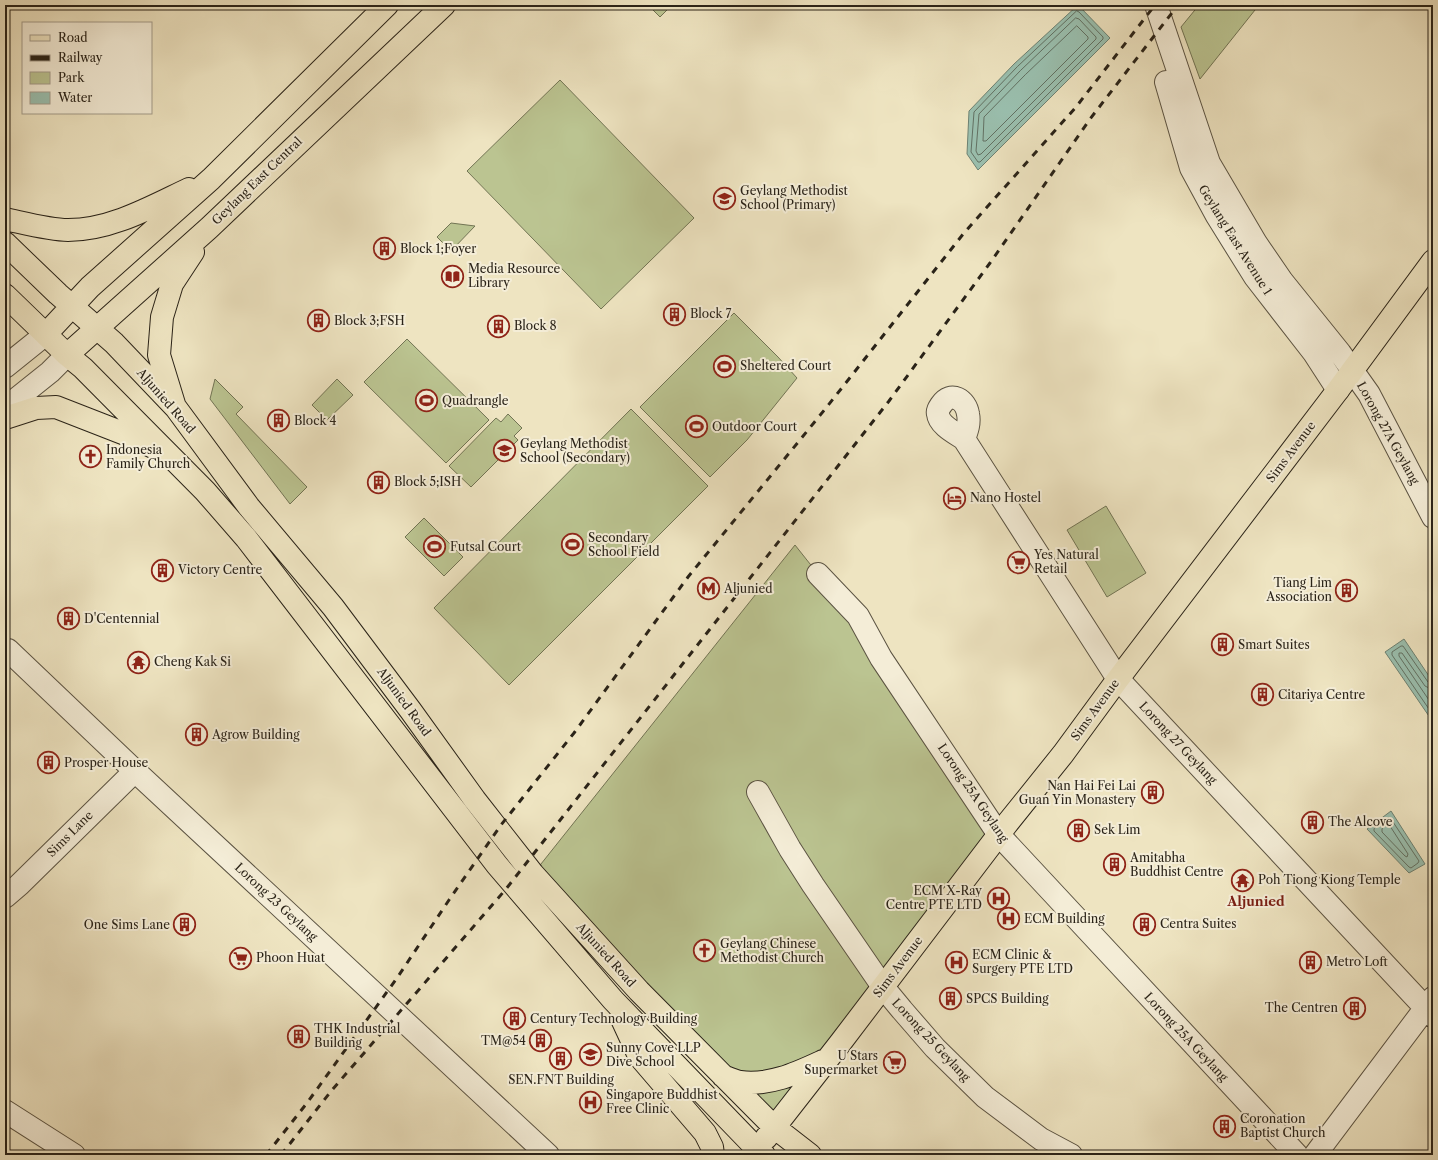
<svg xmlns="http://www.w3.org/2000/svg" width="1438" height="1160" font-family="'Libre Caslon Text',serif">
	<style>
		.green { fill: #bbc491; stroke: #727454 }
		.water { fill: #9abfae; stroke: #6d8172 }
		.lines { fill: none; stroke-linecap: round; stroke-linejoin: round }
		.shore { stroke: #627163; stroke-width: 1 }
		.minor-casing { stroke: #5b5342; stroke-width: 24 }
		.major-casing { stroke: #2a2318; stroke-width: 24 }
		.minor { stroke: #f4edd7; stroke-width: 22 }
		.major { stroke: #eee4c1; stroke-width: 22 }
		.rail { stroke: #2a2318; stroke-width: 3; stroke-dasharray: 7 7; stroke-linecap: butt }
		.labels { text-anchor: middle; stroke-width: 4; stroke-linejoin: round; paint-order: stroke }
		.street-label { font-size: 12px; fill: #2a2318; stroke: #f4edd7 }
		.poi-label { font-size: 12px; fill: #2a2318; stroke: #f4edd7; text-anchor: start }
		.neighbourhood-label { font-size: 13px; font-weight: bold; fill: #7a1f14; stroke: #f4edd7 }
	</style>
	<rect width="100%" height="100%" fill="#eee4c1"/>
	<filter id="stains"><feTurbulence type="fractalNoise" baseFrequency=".005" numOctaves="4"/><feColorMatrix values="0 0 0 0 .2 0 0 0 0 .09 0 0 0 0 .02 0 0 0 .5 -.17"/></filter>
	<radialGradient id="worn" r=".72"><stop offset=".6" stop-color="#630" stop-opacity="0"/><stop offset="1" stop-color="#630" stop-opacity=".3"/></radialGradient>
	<path class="green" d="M648,5H672L660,17Z
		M1199,5H1259L1200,79L1181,27Z
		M560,80L694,218L601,309L467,171Z
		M451,223L475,226L451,251L437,237Z
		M734,313L778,357L797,378L747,440L710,477L640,407Z
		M407,339L489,420L446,463L364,382Z
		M215,379L243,407L236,414L307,487L290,504L210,399Z
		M337,379L353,395L327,420L312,405Z
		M631,409L708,486L509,685L434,608Z
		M508,414L522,428L514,436L518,440L471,487L449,466L496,418L501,422Z
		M1106,506L1146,573L1107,597L1067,530Z
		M424,518L463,557L444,576L405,537Z
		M795,545L818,574L999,835L774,1127L533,874Z"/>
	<path class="water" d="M1078,5L1110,38L978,170L967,154L969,111L1014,64Z
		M1404,639L1433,682V722L1385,652Z
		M1391,811L1425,864L1409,873L1367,829Z"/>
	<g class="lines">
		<path class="shore" d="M1077,11L1079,12L1103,37V39L980,162H978L971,152L974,112L1017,67Z
			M1076,18L1079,19L1096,37V39L981,154L978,155L976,151L979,114L1020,71Z
			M1077,26L1088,37V39L986,141H983L984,117L1025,75Z
			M1433,684L1428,682L1403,646H1401L1392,652V655L1433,715
			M1433,689L1429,688L1425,686L1402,653H1399V656L1433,706
			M1389,818L1391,819L1419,861L1418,863L1411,868L1409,867L1374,831V829Z
			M1387,825L1390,826L1408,854L1407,857L1405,856L1382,832V829Z"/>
		<defs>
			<path id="minor" d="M1156,5L1209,163L1256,243L1282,281L1340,353L1369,394L1433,517
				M1166,82L1191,168L1217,216L1255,277L1314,353L1338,390
				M5,367L46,334
				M5,408L50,372L67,355
				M964,439C967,431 970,423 968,414C966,400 951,390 941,405C939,408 937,411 938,414C939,425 955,433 964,439L1118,679L1433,1016
				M818,574L858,616L881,658L999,835L1297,1155
				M5,650H8L135,771L548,1155
				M758,792L790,849L813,885L883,987L902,1010L935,1048L985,1097L1041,1139L1071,1155
				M5,897L19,885L135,771
				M5,1111L74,1155
				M1315,1155L1433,998"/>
			<path id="major" d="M5,219C24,223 50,230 68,230C111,230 151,207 189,189
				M5,243L58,294L114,343L176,408L249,507L333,607L411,711L475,800L533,874L639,991L774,1127L810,1155
				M5,295L67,355L83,368L205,491L246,538L497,865L613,1000L757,1149L764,1155
				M46,334L90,287L211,179L387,5
				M67,355L209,228L444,5
				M174,404L159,355L162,317L172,284L193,252
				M5,418L36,408L56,407L133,437L157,449
				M621,1017L639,1056L705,1133L712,1147L713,1155
				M723,1076C728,1078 735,1081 740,1082C770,1086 797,1073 823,1061
				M766,1138L841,1042L1006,825L1063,754L1118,679L1338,390L1433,261"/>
		</defs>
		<use href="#minor" class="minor-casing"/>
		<use href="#major" class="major-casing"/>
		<use href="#minor" class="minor"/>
		<use href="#major" class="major"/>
		<path class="rail" d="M266,1155L307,1103L397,978L449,900L501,825L574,733L688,577L826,408L964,233L1076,107L1155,5
			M281,1155L332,1090L506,889L889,401L990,263L1090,119L1178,5"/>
	</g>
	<defs>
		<symbol id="school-ring" viewBox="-11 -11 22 22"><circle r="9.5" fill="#f4edd7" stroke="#8f2418" stroke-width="1.5"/><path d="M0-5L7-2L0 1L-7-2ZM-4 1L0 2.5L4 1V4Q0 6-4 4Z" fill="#8f2418"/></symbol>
		<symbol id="building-ring" viewBox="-11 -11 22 22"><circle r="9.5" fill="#f4edd7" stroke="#8f2418" stroke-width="1.5"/><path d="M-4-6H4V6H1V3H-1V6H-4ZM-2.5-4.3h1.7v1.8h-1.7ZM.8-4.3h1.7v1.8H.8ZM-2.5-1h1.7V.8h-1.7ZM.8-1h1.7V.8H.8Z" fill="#8f2418"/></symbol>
		<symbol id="library-ring" viewBox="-11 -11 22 22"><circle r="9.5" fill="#f4edd7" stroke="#8f2418" stroke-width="1.5"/><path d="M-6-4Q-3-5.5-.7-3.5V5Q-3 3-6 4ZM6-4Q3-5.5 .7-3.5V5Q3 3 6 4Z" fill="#8f2418"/></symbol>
		<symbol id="stadium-ring" viewBox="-11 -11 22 22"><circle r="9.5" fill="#f4edd7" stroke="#8f2418" stroke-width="1.5"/><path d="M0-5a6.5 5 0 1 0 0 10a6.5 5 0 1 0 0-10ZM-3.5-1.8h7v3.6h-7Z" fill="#8f2418"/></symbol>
		<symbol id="church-ring" viewBox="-11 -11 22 22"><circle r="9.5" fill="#f4edd7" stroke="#8f2418" stroke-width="1.5"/><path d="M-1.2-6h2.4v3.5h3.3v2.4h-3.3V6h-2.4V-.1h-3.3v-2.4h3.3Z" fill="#8f2418"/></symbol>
		<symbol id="hotel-ring" viewBox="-11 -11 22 22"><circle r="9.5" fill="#f4edd7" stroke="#8f2418" stroke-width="1.5"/><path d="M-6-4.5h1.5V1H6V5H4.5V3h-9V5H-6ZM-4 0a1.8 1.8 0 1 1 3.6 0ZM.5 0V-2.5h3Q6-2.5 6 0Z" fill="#8f2418"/></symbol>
		<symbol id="supermarket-ring" viewBox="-11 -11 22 22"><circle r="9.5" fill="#f4edd7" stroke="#8f2418" stroke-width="1.5"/><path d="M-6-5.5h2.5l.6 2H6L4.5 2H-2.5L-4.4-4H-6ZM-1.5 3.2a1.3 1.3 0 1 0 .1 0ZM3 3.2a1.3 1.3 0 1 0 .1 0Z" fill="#8f2418"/></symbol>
		<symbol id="metro-ring" viewBox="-11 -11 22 22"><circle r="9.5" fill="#f4edd7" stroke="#8f2418" stroke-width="1.5"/><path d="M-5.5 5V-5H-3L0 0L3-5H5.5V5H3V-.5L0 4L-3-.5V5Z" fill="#8f2418"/></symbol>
		<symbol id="temple-ring" viewBox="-11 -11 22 22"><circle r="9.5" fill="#f4edd7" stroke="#8f2418" stroke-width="1.5"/><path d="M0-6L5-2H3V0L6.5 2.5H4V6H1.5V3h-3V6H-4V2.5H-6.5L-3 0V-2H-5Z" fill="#8f2418"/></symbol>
		<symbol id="hospital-ring" viewBox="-11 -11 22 22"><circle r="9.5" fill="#f4edd7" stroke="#8f2418" stroke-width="1.5"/><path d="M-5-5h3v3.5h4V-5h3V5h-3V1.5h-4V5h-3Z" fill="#8f2418"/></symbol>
	</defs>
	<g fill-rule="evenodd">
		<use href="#school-ring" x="712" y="186" width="25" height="25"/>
		<use href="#building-ring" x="372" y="236" width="25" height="25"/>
		<use href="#library-ring" x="440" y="264" width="25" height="25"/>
		<use href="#building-ring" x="662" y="302" width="25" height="25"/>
		<use href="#building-ring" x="306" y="308" width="25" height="25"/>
		<use href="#building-ring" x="486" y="314" width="25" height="25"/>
		<use href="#stadium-ring" x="712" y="354" width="25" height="25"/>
		<use href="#stadium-ring" x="414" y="388" width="25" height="25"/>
		<use href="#building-ring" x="266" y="408" width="25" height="25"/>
		<use href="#stadium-ring" x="684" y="414" width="25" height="25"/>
		<use href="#school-ring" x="492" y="438" width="25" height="25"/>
		<use href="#church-ring" x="78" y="444" width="25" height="25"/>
		<use href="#building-ring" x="366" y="470" width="25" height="25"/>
		<use href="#hotel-ring" x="942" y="486" width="25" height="25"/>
		<use href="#stadium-ring" x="560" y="532" width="25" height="25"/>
		<use href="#stadium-ring" x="422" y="534" width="25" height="25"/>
		<use href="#supermarket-ring" x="1006" y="550" width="25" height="25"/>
		<use href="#building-ring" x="150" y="558" width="25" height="25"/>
		<use href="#metro-ring" x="696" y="576" width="25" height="25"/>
		<use href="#building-ring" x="1334" y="578" width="25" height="25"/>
		<use href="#building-ring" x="56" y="606" width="25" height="25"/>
		<use href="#building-ring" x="1210" y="632" width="25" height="25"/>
		<use href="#temple-ring" x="126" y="650" width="25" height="25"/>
		<use href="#building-ring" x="1250" y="682" width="25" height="25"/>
		<use href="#building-ring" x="184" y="722" width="25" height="25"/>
		<use href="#building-ring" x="36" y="750" width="25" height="25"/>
		<use href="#building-ring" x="1140" y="780" width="25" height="25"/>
		<use href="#building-ring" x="1300" y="810" width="25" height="25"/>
		<use href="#building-ring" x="1066" y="818" width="25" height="25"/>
		<use href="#building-ring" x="1102" y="852" width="25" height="25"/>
		<use href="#temple-ring" x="1230" y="868" width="25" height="25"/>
		<use href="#hospital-ring" x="986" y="886" width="25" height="25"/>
		<use href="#hospital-ring" x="996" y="906" width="25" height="25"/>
		<use href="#building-ring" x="1132" y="912" width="25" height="25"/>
		<use href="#building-ring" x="172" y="912" width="25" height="25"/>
		<use href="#church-ring" x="692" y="938" width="25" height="25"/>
		<use href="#supermarket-ring" x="228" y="946" width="25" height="25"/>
		<use href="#hospital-ring" x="944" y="950" width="25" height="25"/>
		<use href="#building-ring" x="1298" y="950" width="25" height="25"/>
		<use href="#building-ring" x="938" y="986" width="25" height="25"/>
		<use href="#building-ring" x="1342" y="996" width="25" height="25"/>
		<use href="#building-ring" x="502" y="1006" width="25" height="25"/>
		<use href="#building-ring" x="286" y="1024" width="25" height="25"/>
		<use href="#building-ring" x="528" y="1028" width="25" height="25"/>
		<use href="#school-ring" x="578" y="1042" width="25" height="25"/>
		<use href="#building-ring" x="548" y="1046" width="25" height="25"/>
		<use href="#supermarket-ring" x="882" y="1050" width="25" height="25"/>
		<use href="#hospital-ring" x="578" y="1090" width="25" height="25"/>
		<use href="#building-ring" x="1212" y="1114" width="25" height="25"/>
	</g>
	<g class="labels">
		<g class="street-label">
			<text transform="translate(257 181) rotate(-44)" y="4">Geylang East Central</text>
			<text transform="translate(1235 240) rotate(58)" y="4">Geylang East Avenue 1</text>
			<text transform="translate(166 401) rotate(49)" y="4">Aljunied Road</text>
			<text transform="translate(1388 433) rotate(61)" y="4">Lorong 27A Geylang</text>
			<text transform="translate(1291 452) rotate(-53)" y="4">Sims Avenue</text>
			<text transform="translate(404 702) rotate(54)" y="4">Aljunied Road</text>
			<text transform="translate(1095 710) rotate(-54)" y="4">Sims Avenue</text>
			<text transform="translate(1178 743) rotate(47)" y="4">Lorong 27 Geylang</text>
			<text transform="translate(973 793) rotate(56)" y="4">Lorong 25A Geylang</text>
			<text transform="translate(70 834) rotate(-45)" y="4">Sims Lane</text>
			<text transform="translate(276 902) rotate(43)" y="4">Lorong 23 Geylang</text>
			<text transform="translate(606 955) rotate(48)" y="4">Aljunied Road</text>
			<text transform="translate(898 967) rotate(-53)" y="4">Sims Avenue</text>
			<text transform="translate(1186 1037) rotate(47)" y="4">Lorong 25A Geylang</text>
			<text transform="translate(931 1040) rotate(47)" y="4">Lorong 25 Geylang</text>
		</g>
		<g class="poi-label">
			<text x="740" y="195">Geylang Methodist<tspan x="740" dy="14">School (Primary)</tspan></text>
			<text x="400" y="253">Block 1;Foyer</text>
			<text x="468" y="273">Media Resource<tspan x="468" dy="14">Library</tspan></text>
			<text x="690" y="318">Block 7</text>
			<text x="334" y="325">Block 3;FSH</text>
			<text x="514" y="330">Block 8</text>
			<text x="740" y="370">Sheltered Court</text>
			<text x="442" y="405">Quadrangle</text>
			<text x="294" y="425">Block 4</text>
			<text x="712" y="431">Outdoor Court</text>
			<text x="520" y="448">Geylang Methodist<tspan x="520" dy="14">School (Secondary)</tspan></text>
			<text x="106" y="454">Indonesia<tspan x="106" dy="14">Family Church</tspan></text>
			<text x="394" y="486">Block 5;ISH</text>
			<text x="970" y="502">Nano Hostel</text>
			<text x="588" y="542">Secondary<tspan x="588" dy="14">School Field</tspan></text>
			<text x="450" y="551">Futsal Court</text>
			<text x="1034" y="559">Yes Natural<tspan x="1034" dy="14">Retail</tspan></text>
			<text x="178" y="574">Victory Centre</text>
			<text x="1332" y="587" text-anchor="end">Tiang Lim<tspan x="1332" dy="14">Association</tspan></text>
			<text x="724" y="593">Aljunied</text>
			<text x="84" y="623">D'Centennial</text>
			<text x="1238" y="649">Smart Suites</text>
			<text x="154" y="666">Cheng Kak Si</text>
			<text x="1278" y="699">Citariya Centre</text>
			<text x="212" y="739">Agrow Building</text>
			<text x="64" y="767">Prosper House</text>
			<text x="1136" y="790" text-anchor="end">Nan Hai Fei Lai<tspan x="1136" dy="14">Guan Yin Monastery</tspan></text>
			<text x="1328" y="826">The Alcove</text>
			<text x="1094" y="834">Sek Lim</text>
			<text x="1130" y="862">Amitabha<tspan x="1130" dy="14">Buddhist Centre</tspan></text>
			<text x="1258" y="884">Poh Tiong Kiong Temple</text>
			<text x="982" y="895" text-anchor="end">ECM X-Ray<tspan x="982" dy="14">Centre PTE LTD</tspan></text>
			<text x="1024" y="923">ECM Building</text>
			<text x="1160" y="928">Centra Suites</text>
			<text x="170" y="929" text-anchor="end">One Sims Lane</text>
			<text x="720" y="948">Geylang Chinese<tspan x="720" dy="14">Methodist Church</tspan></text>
			<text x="972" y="959">ECM Clinic &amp;<tspan x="972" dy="14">Surgery PTE LTD</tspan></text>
			<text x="256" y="962">Phoon Huat</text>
			<text x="1326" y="966">Metro Loft</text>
			<text x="966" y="1003">SPCS Building</text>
			<text x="1338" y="1012" text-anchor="end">The Centren</text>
			<text x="530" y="1023">Century Technology Building</text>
			<text x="314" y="1033">THK Industrial<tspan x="314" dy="14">Building</tspan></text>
			<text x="526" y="1045" text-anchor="end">TM@54</text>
			<text x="606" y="1052">Sunny Cove LLP<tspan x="606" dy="14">Dive School</tspan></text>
			<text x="878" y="1060" text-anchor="end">U Stars<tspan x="878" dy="14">Supermarket</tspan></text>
			<text x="561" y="1084" text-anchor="middle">SEN.FNT Building</text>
			<text x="606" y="1099">Singapore Buddhist<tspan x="606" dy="14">Free Clinic</tspan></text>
			<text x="1240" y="1123">Coronation<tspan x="1240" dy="14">Baptist Church</tspan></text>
		</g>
		<g class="neighbourhood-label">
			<text x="1256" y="906">Aljunied</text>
		</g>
	</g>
	<rect width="1438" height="1160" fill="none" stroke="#eee4c1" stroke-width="20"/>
	<rect x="6" y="6" width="1426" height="1148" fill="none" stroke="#2a2318" stroke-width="2"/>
	<rect x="10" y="10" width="1418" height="1140" fill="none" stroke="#2a2318"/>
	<rect x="22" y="22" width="130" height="92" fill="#f4edd7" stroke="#a39c8b"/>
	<rect x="30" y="35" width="20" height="6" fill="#eee4c1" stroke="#a39c8b"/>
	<text x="58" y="42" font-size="12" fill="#2a2318">Road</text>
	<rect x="30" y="55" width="20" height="6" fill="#2a2318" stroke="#a39c8b"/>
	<text x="58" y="62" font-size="12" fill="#2a2318">Railway</text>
	<rect x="30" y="72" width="20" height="12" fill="#bbc491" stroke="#a39c8b"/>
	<text x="58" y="82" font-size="12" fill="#2a2318">Park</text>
	<rect x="30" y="92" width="20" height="12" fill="#9abfae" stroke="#a39c8b"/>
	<text x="58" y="102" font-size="12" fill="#2a2318">Water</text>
	<rect width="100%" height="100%" filter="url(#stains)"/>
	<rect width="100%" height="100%" fill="url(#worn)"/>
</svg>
